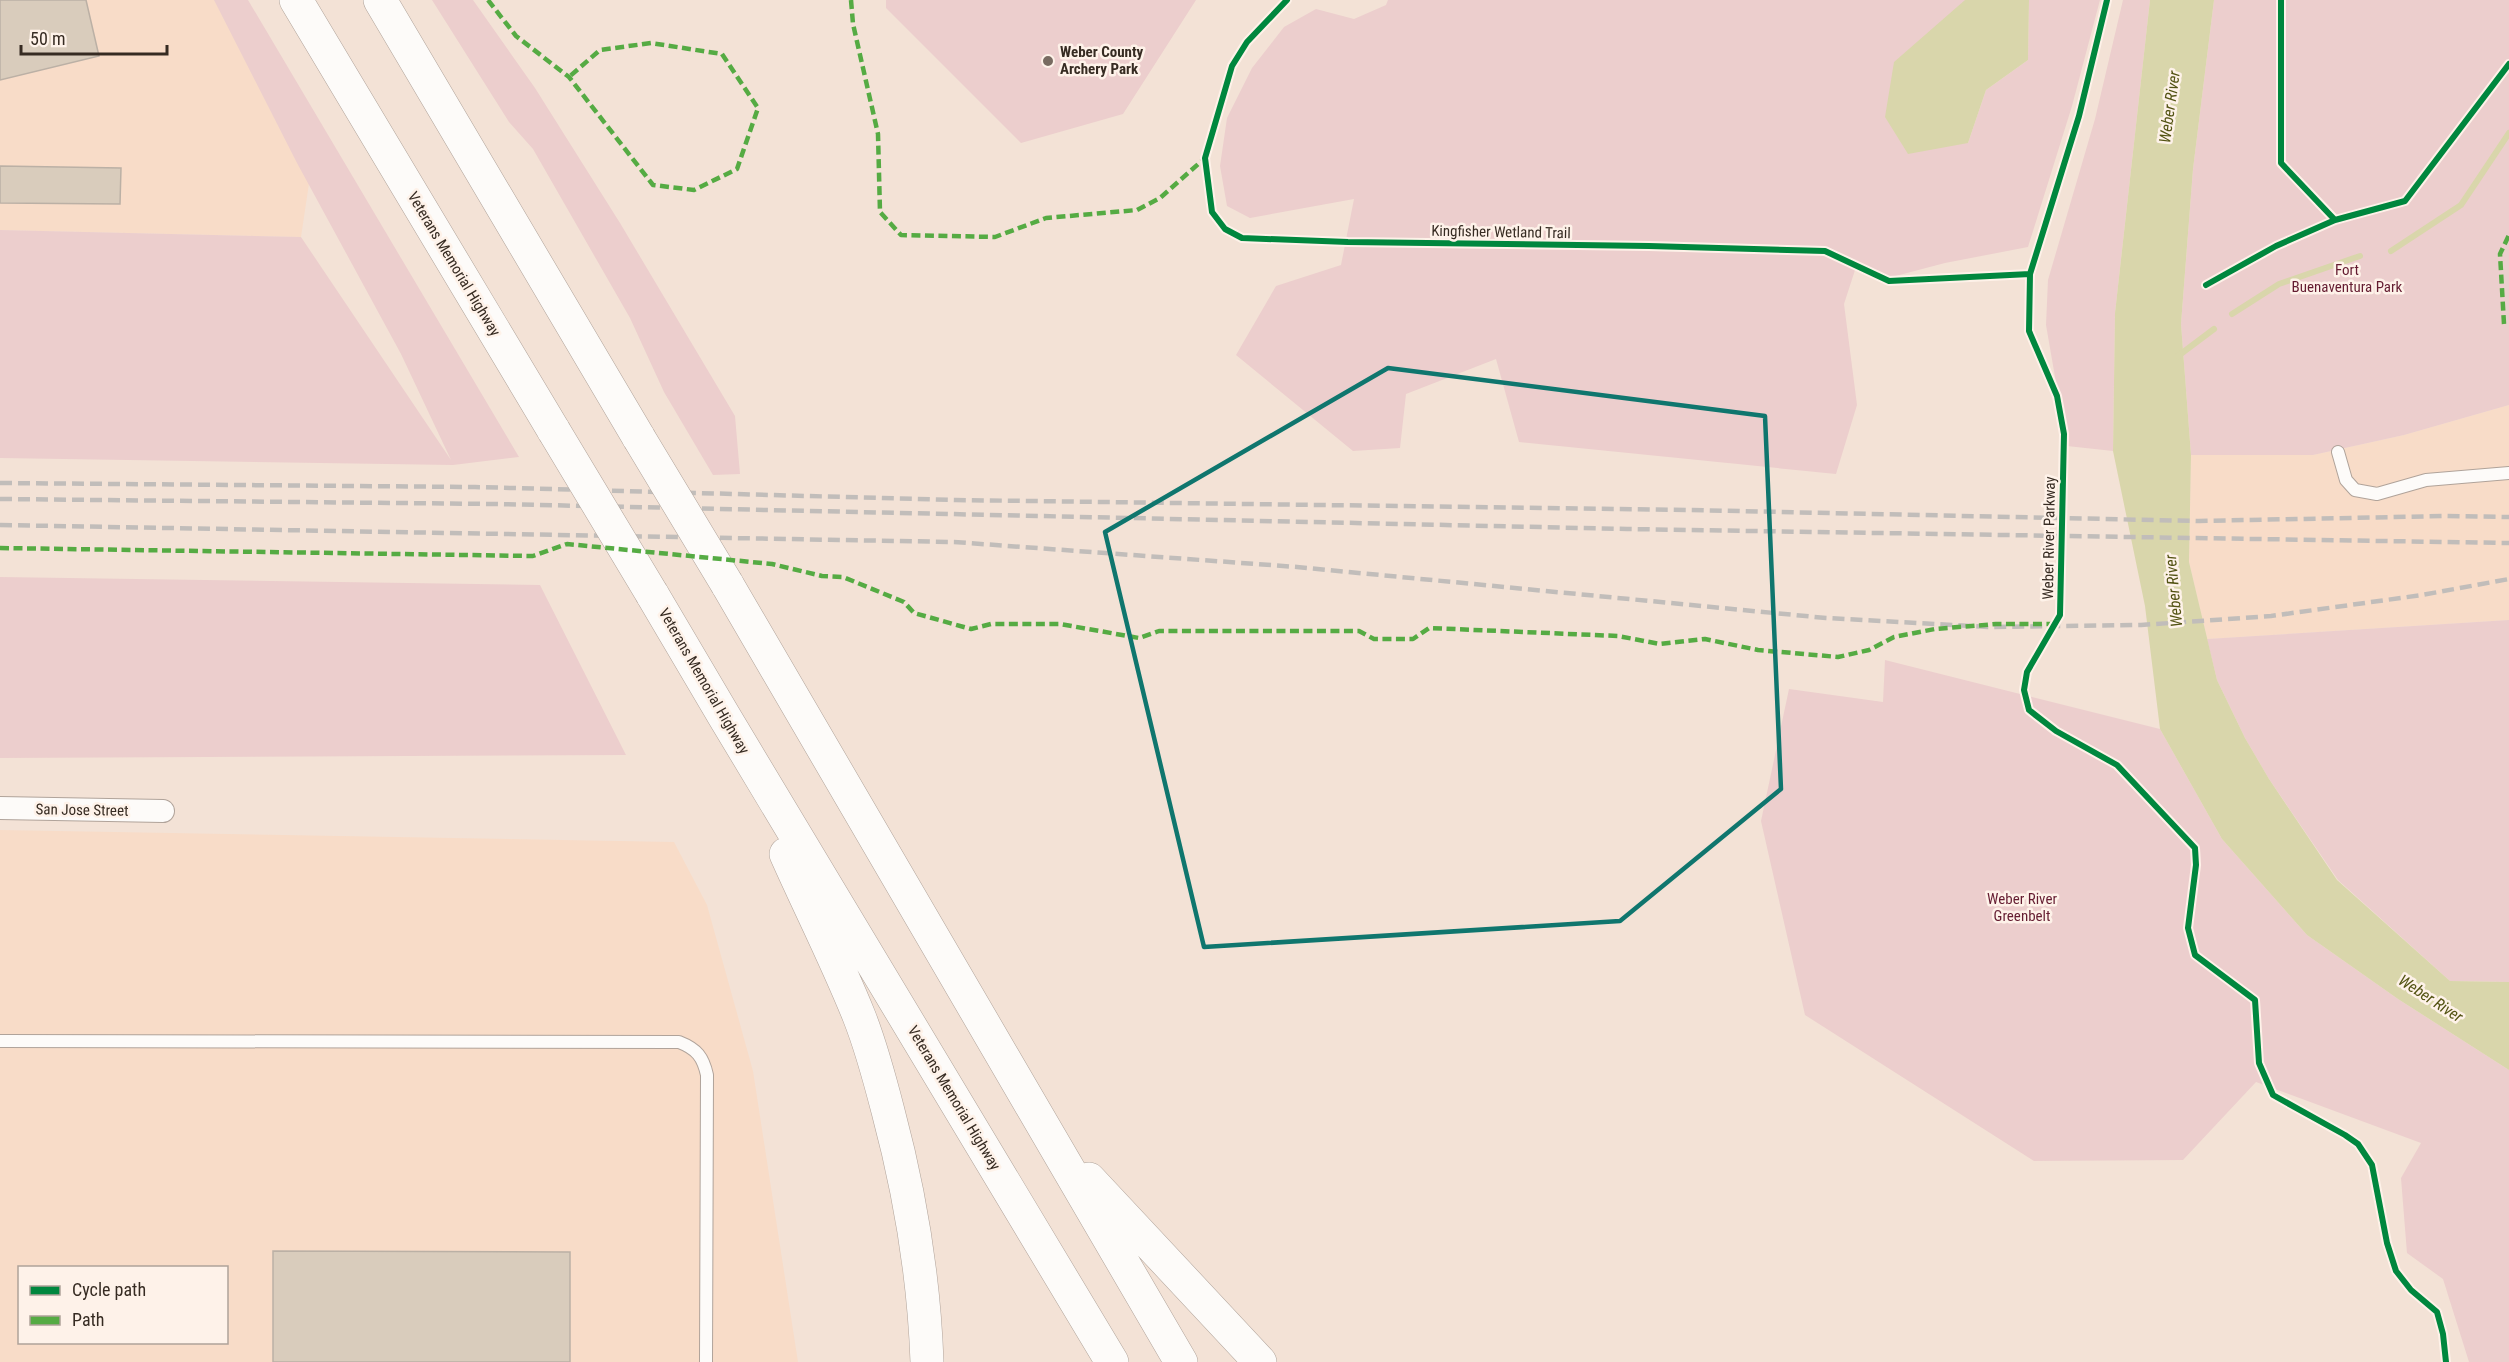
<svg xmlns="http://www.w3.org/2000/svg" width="2509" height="1362" font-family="'Roboto Condensed',sans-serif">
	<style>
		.built { fill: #f8dcc8; fill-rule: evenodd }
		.green { fill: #eccecd }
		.water { fill: #d9d6ab }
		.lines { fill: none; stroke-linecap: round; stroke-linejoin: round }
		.stream { stroke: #d9d6ab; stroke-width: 6 }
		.building { fill: #d9ccbc; stroke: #bbb0a5; stroke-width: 1.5 }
		.lane-casing { stroke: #b0a39a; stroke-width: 14 }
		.street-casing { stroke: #b0a39a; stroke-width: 24 }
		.highway-casing { stroke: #b0a39a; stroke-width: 34 }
		.lane { stroke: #fdfbf9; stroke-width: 12 }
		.street { stroke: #fdfbf9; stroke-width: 22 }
		.highway { stroke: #fdfbf9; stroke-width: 33 }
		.rail { stroke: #c1bdba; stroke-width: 4.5; stroke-dasharray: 12 6; stroke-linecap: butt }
		.highway-bridge-casing { stroke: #b0a39a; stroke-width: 34; stroke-linecap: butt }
		.highway-bridge { stroke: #fdfbf9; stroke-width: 33 }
		.quiet { stroke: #55ab43; stroke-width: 4.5; stroke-dasharray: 9 4.5; stroke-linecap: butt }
		.cycleway-casing { stroke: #fef2e9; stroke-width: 10 }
		.cycleway { stroke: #00873e; stroke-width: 6 }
		.marked { fill: none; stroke: #0f766e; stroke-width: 4.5; stroke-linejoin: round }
		.poi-dot { fill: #786b61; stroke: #fef2e9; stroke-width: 2 }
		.labels { text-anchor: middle; stroke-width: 5; stroke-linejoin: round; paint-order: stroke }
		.poi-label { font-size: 15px; font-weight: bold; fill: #362b22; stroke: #fef2e9; text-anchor: start }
		.street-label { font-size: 15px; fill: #362b22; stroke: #fef2e9 }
		.park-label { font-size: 15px; fill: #641c31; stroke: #fef2e9 }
		.water-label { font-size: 16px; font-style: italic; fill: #535313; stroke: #fef2e9 }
	</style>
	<rect width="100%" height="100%" fill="#f3e2d6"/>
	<path class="built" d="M0,0H220L311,170L301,237L0,230Z
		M2509,405V620L2207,639L2189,562L2191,455H2313L2404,435Z
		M0,830L674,842L707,905L753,1071L798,1362H0ZM20,1268H226V1342H20Z"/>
	<path class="green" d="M214,0H248L519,457L453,465L0,458V230L301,237L451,460L401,354L297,163Z
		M432,0H473L535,88L620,223L735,416L740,474L713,475L664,392L630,318L533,149L509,122Z
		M886,0H1196L1123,114L1021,143L886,8Z
		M1388,0H1965L1964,4L1968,143L1986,90L2028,60L2029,0H2100L2072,106L2028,247L1945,263L1888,278L1856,267L1844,304L1857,405L1836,474L1519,442L1496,359L1406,394L1400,448L1353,451L1236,355L1276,286L1341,265L1354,199L1250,218L1227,206L1220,166L1227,118L1252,68L1284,27L1316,9L1354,19L1386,5Z
		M2123,0H2150L2115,313L2113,451L2067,446L2046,325L2048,280L2095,119Z
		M2214,0H2509V405L2404,435L2313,455H2191L2181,324L2193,169Z
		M0,577L540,585L626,755L0,758Z
		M2509,620V982L2450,981L2338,880L2269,779L2245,738L2217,680L2207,639Z
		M1885,660L2160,729L2222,839L2307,935L2398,999L2509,1070V1362H2469L2443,1279L2407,1253L2401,1178L2421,1143L2256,1082L2183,1160L2034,1161L1805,1015L1761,821L1789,689L1883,702Z"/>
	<path class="water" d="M1965,0H2029L2028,60L1986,90L1968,143L1908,154L1885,117L1894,62Z
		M2150,0H2214L2193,169L2181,324L2191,455L2189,562L2217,680L2245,738L2269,779L2337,880L2450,981L2509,982V1070L2398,999L2307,935L2222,839L2160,729L2145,606L2113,451L2115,313Z"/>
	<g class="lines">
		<path class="stream" d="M2391,251L2461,205L2509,133
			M2232,314L2279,284L2360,256
			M2178,356L2214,329"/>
	</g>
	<path class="building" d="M0,0H86L99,56L0,80Z
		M0,166L121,168L120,204L0,203Z
		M273,1251L570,1252V1362H273Z"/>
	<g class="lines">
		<defs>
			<path id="lane" d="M2338,452L2346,480L2355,490L2377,494L2426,480L2509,473
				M0,1041L679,1042C697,1049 703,1057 707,1075L706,1362"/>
			<path id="street" d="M0,808L163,811"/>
			<path id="highway" d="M296,0L554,431
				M380,0L639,438
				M727,584L1181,1362
				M652,594L724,716L1112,1362
				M786,854C810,908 837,961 859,1016C871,1046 880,1080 888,1111C910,1193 924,1277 927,1362
				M1089,1179L1260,1362"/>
		</defs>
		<use href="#lane" class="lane-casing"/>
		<use href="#street" class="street-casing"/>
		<use href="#highway" class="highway-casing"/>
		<use href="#lane" class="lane"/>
		<use href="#street" class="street"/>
		<use href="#highway" class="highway"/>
		<path class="rail" d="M0,483L475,487L956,500L1689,510L2199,521L2446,516L2509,517
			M0,499L496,504L1627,529L2509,543
			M0,525L954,542L1297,567L1826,618L1988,627L2141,625L2271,616L2422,595L2509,579"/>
		<defs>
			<path id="highway-bridge" d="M554,431L652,594
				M639,438L727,584"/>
		</defs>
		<use href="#highway-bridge" class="highway-bridge-casing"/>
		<use href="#highway-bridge" class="highway-bridge"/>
		<path class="quiet" d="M488,0L516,36L569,77L653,185L694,190L737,169L758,108L722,54L651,43L600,50L569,77
			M851,0L853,24L878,134L880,212L901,235L995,237L1046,218L1137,210L1160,198L1205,158
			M2504,324L2500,254L2509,235
			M0,548L533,556L567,544L772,564L822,576L843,577L904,602L914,613L971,629L991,624H1060L1139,638L1159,631H1359L1374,639H1413L1429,628L1618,636L1660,644L1705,639L1758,650L1838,657L1869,650L1894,637L1935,629L1996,624H2054"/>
		<defs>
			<path id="cycleway" d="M1287,0L1247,42L1232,66L1205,158L1212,212L1225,229L1242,238L1348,242L1649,246L1825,251L1889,281L2030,274
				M2107,0L2079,116L2030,274L2029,331L2057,396L2064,434L2060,615L2027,672L2024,690L2029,710L2056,731L2117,765L2195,848L2196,865L2188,928L2195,955L2255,1000L2259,1063L2273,1095L2345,1135L2358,1144L2372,1165L2387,1243L2396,1271L2411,1290L2437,1312L2443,1334L2446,1362
				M2281,0V163L2335,220
				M2206,285L2276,246L2335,220L2405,201L2509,64"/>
		</defs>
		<use href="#cycleway" class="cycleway-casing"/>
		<use href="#cycleway" class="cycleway"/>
	</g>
	<path class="marked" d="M1388,368L1765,416L1781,789L1620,921L1204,947L1105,532Z"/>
	<circle class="poi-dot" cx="1048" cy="61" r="6"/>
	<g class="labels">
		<g class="poi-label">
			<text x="1060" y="57">Weber County<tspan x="1060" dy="17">Archery Park</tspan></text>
		</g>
		<g class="street-label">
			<text transform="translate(1501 232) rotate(1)" y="5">Kingfisher Wetland Trail</text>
			<text transform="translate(454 264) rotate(59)" y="5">Veterans Memorial Highway</text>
			<text transform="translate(2049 538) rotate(-89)" y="5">Weber River Parkway</text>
			<text transform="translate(704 681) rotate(60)" y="5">Veterans Memorial Highway</text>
			<text transform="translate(82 810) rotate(1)" y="5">San Jose Street</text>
			<text transform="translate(954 1098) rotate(59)" y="5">Veterans Memorial Highway</text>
		</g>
		<g class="park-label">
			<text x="2347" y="275">Fort<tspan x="2347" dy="17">Buenaventura Park</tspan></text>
			<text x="2022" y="904">Weber River<tspan x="2022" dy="17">Greenbelt</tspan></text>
		</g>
		<g class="water-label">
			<text transform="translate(2169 107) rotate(-82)" y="6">Weber River</text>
			<text transform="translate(2173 591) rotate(-95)" y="6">Weber River</text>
			<text transform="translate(2431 998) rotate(33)" y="6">Weber River</text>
		</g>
	</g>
	<rect x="18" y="1266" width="210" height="78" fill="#fef2e9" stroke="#aea299" stroke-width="1.5"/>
	<rect x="30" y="1286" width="30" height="9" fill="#00873e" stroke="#aea299" stroke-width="1.5"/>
	<text x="72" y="1296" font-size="18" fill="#362b22">Cycle path</text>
	<rect x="30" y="1316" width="30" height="9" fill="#55ab43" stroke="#aea299" stroke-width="1.5"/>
	<text x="72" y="1326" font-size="18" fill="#362b22">Path</text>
	<path d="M21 45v9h146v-9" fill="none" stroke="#362b22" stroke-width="3"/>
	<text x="30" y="45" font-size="18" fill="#362b22" stroke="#fef2e9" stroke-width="4.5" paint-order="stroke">50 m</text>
</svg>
